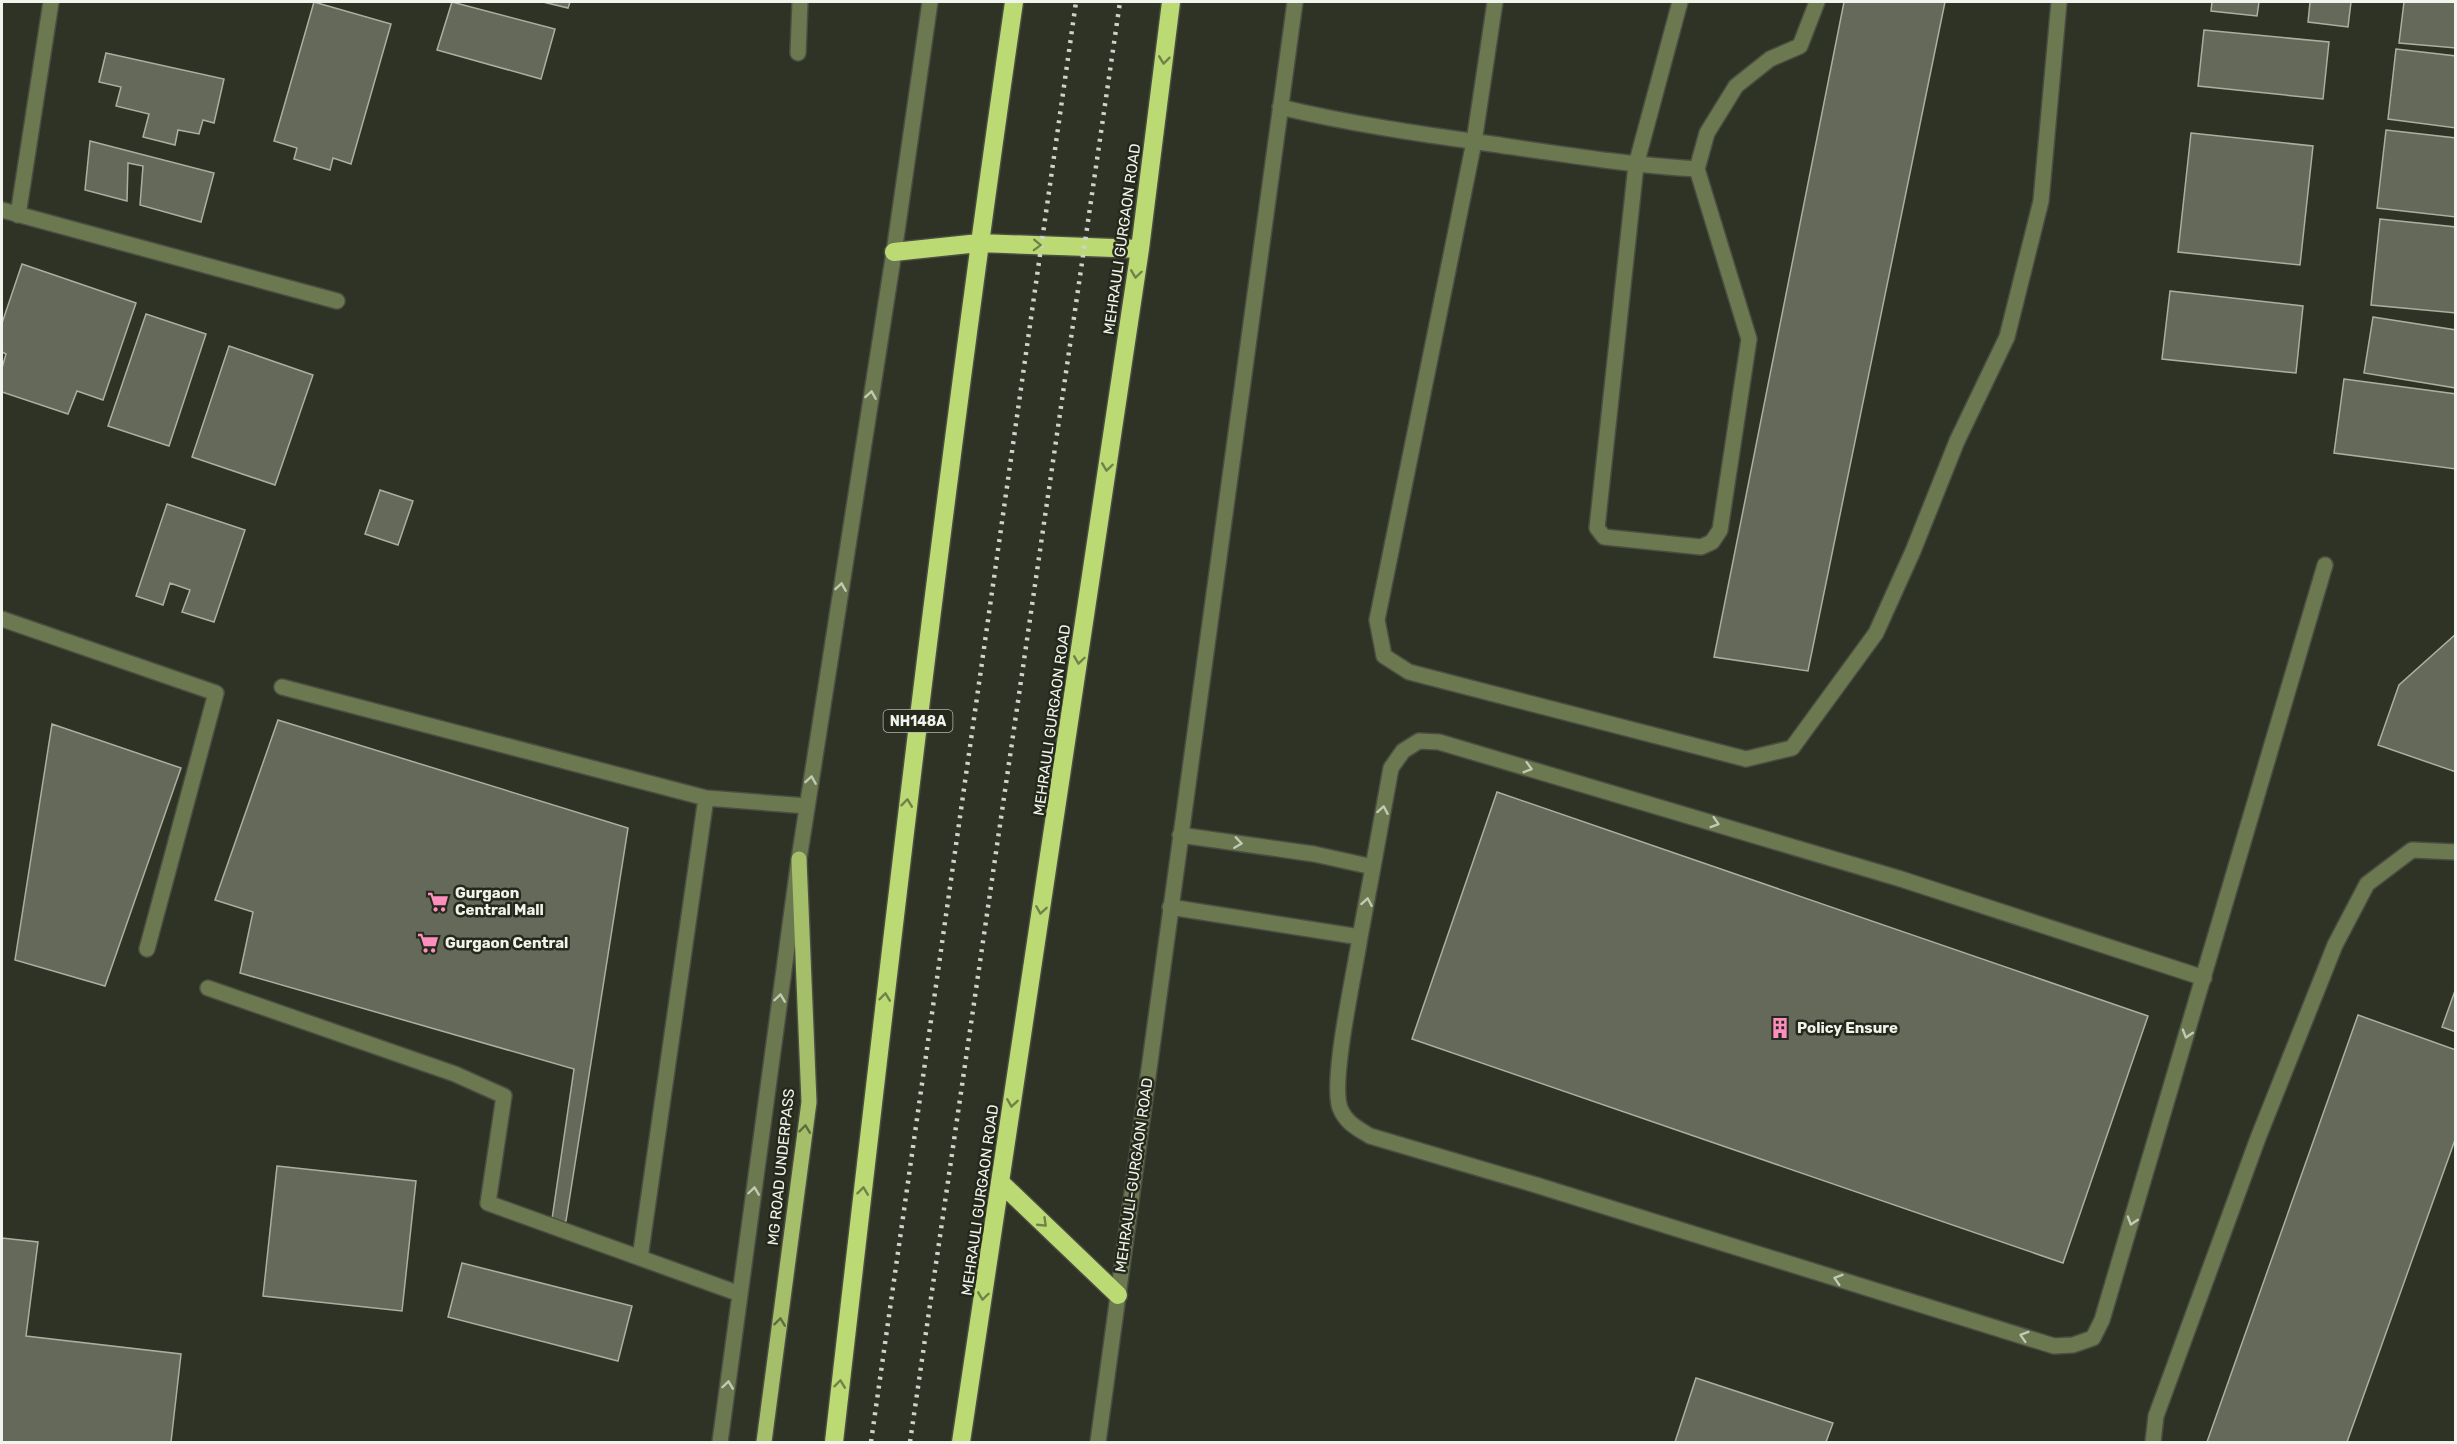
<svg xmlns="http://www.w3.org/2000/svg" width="2457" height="1444" font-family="Rubik,sans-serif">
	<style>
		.building { fill: #64695a; stroke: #aab09f; stroke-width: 1.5 }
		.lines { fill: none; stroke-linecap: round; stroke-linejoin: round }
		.minor-casing { stroke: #4a4e42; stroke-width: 18 }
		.major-casing { stroke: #4a4e42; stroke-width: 18 }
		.highway-casing { stroke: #4a4e42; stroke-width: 21 }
		.minor { stroke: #6b7850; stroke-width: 15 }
		.major { stroke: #a5be6a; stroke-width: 15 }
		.highway { stroke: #bbda73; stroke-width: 18 }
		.rail { stroke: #cfd2ca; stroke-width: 4.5; stroke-dasharray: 3 6; stroke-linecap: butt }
		.oneway { stroke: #708248 }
		.oneway2 { stroke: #c2c9b5 }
		.oneway3 { stroke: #5f6c3f }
		.labels { text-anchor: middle; stroke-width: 5; stroke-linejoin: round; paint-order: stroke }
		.shield { fill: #25291c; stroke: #b4b7ae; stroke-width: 1.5 }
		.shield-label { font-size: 14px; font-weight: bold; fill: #f1f4ec }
		.street-label { font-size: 15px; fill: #f1f4ec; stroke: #25291c }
		.poi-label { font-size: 15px; font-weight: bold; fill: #f1f4ec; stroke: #25291c; text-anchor: start }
	</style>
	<rect width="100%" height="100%" fill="#2f3326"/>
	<path class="building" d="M314,2L391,24L351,164L333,158L330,170L294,159L297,148L274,141Z
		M452,2L555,29L541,79L437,50Z
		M543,2H570L568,8Z
		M1844,2H1945L1808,671L1714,657Z
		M2212,2H2259L2257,16L2211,11Z
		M2310,2H2351L2348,27L2308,22Z
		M2404,2H2456V48L2399,43Z
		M2204,30L2329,42L2323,99L2198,86Z
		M2396,49L2456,56V128L2388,119Z
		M106,53L224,79L214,123L203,120L199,134L178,130L175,145L143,137L149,114L116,106L121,87L99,82Z
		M2386,130L2456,138V217L2377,208Z
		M2191,133L2313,146L2300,265L2178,252Z
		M90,141L214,173L201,222L140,205L143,166L128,163L127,201L85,190Z
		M2380,219L2456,227V313L2371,305Z
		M22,264L136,303L103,400L77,391L68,414L2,392V368L6,354L2,352V323Z
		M2170,291L2303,306L2296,373L2162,359Z
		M146,314L206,334L169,446L108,426Z
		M2373,317L2456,330V388L2364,373Z
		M229,346L313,375L275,485L192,457Z
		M2344,379L2456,394V469L2334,453Z
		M380,490L413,501L398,545L365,534Z
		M167,504L245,530L214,622L182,612L190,590L170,583L163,605L136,596Z
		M2456,634V772L2378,745L2399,685Z
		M278,720L628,828L566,1221L551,1226L574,1069L240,973L253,912L215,900Z
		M52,724L181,768L105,986L15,960Z
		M1497,792L2148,1016L2063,1263L1412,1039Z
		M2456,988V1032L2442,1027Z
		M2358,1015L2456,1050V1137L2347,1442H2207Z
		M277,1166L416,1181L402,1311L263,1296Z
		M2,1238L38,1242L26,1336L181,1354L171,1442H2Z
		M462,1263L632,1306L618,1361L448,1317Z
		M1696,1378L1833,1423L1826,1442H1675Z"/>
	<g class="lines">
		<defs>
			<path id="minor" d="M1495,2L1474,142L1377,620L1384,656L1409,672L1746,759L1792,748L1876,633L1913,551L1957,441L2007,337L2041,201L2059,2
				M1680,2L1636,165L1597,528L1604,537L1701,547L1712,542L1720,530L1749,339L1697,169L1707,133L1736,86L1770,59L1800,46L1817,2
				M798,53L800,2
				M1280,107C1350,124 1421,134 1492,144C1561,154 1628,165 1697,169
				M2,210L337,301
				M18,215L51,2
				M2,619L216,693L147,949
				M282,687L706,798L807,806
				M1180,835L1314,854L1373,867L1391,768L1403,751L1419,741L1439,742L1901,879L2204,978
				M1170,907L1360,937C1355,971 1330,1081 1340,1108C1346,1123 1357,1128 1370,1136L1536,1185L2054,1346L2073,1345L2093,1338L2102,1320L2325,565
				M1360,937L1373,867
				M208,988L455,1074L504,1096L488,1203L740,1294
				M640,1258L706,798
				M720,1442L799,859L894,252L930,2
				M1098,1442L1295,2
				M2153,1442L2156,1416L2258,1138L2335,945L2367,884L2412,850L2456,852"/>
			<path id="major" d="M764,1442L809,1102L799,859"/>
			<path id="highway" d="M894,252L979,243L1140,249
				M1000,1182L1118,1295
				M834,1442C889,962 944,481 1014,2
				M961,1442L1140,249L1171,2"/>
		</defs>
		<use href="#minor" class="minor-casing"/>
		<use href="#major" class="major-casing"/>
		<use href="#highway" class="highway-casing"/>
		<use href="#minor" class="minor"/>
		<use href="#major" class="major"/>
		<use href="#highway" class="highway"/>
		<path class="rail" d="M871,1442L1076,2
			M910,1442L1120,2"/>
	</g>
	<defs><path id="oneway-chevron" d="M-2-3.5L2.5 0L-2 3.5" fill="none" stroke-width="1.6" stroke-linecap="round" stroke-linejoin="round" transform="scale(1.5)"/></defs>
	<g class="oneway">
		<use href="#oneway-chevron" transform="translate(1164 60) rotate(97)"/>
		<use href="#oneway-chevron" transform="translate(1037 245) rotate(2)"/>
		<use href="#oneway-chevron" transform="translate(1136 274) rotate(98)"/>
		<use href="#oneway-chevron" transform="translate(1107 467) rotate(98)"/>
		<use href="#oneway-chevron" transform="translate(1079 660) rotate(98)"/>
		<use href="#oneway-chevron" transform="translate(907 803) rotate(-83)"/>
		<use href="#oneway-chevron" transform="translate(1041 910) rotate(99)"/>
		<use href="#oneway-chevron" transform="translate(885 997) rotate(-83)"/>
		<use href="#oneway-chevron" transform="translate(1012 1103) rotate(99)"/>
		<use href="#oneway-chevron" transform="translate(863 1191) rotate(-83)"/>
		<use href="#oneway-chevron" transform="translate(1043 1223) rotate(44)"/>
		<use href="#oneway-chevron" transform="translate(983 1296) rotate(98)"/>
		<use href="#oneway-chevron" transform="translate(840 1384) rotate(-83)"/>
	</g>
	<g class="oneway2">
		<use href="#oneway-chevron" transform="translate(871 395) rotate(-81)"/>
		<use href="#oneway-chevron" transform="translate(841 587) rotate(-81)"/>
		<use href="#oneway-chevron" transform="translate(1528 768) rotate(16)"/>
		<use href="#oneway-chevron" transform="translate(811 780) rotate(-81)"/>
		<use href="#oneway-chevron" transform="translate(1383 810) rotate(-80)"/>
		<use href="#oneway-chevron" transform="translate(1715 823) rotate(17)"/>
		<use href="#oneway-chevron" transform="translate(1238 843) rotate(8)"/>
		<use href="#oneway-chevron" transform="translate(1367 902) rotate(-80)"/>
		<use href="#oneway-chevron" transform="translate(780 998) rotate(-82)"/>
		<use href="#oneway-chevron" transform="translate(2187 1034) rotate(107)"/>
		<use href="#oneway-chevron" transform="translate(754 1191) rotate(-82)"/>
		<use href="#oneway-chevron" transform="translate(2132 1221) rotate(107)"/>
		<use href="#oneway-chevron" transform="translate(1838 1279) rotate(-163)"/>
		<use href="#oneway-chevron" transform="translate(2024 1336) rotate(-163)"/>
		<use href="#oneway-chevron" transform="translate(728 1385) rotate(-82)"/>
	</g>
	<g class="oneway3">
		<use href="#oneway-chevron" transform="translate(805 1129) rotate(-83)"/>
		<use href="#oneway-chevron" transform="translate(780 1322) rotate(-83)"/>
	</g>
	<defs>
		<symbol id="supermarket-bare" viewBox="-9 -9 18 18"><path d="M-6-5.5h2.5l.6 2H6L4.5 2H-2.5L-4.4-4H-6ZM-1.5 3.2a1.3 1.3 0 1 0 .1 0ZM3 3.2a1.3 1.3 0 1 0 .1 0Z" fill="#fe8ebd" stroke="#25291c" stroke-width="2.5" paint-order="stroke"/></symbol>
		<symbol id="building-bare" viewBox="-9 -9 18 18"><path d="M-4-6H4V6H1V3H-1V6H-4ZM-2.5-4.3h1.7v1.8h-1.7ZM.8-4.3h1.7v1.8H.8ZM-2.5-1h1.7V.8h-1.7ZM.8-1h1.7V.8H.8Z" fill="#fe8ebd" stroke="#25291c" stroke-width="2.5" paint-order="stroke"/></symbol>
	</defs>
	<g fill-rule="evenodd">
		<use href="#supermarket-bare" x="423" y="887" width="30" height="30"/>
		<use href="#supermarket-bare" x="413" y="928" width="30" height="30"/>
		<use href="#building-bare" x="1765" y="1013" width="30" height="30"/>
	</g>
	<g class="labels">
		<rect class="shield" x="883.5" y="710" width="69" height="22" rx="4.5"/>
		<g class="shield-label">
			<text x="918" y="726">NH148A</text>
		</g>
		<g class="street-label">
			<text transform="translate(1122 239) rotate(-82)" y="5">MEHRAULI GURGAON ROAD</text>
			<text transform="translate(1052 720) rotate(-82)" y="5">MEHRAULI GURGAON ROAD</text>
			<text transform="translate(781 1167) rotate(-84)" y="5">MG ROAD UNDERPASS</text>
			<text transform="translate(1134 1175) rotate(-82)" y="5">MEHRAULI-GURGAON ROAD</text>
			<text transform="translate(980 1200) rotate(-82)" y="5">MEHRAULI GURGAON ROAD</text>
		</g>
		<g class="poi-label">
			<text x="455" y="898">Gurgaon<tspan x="455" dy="17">Central Mall</tspan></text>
			<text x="445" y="948">Gurgaon Central</text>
			<text x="1797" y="1033">Policy Ensure</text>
		</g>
	</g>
	<rect width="2457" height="1444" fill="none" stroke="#f1f4ec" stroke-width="6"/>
</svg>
